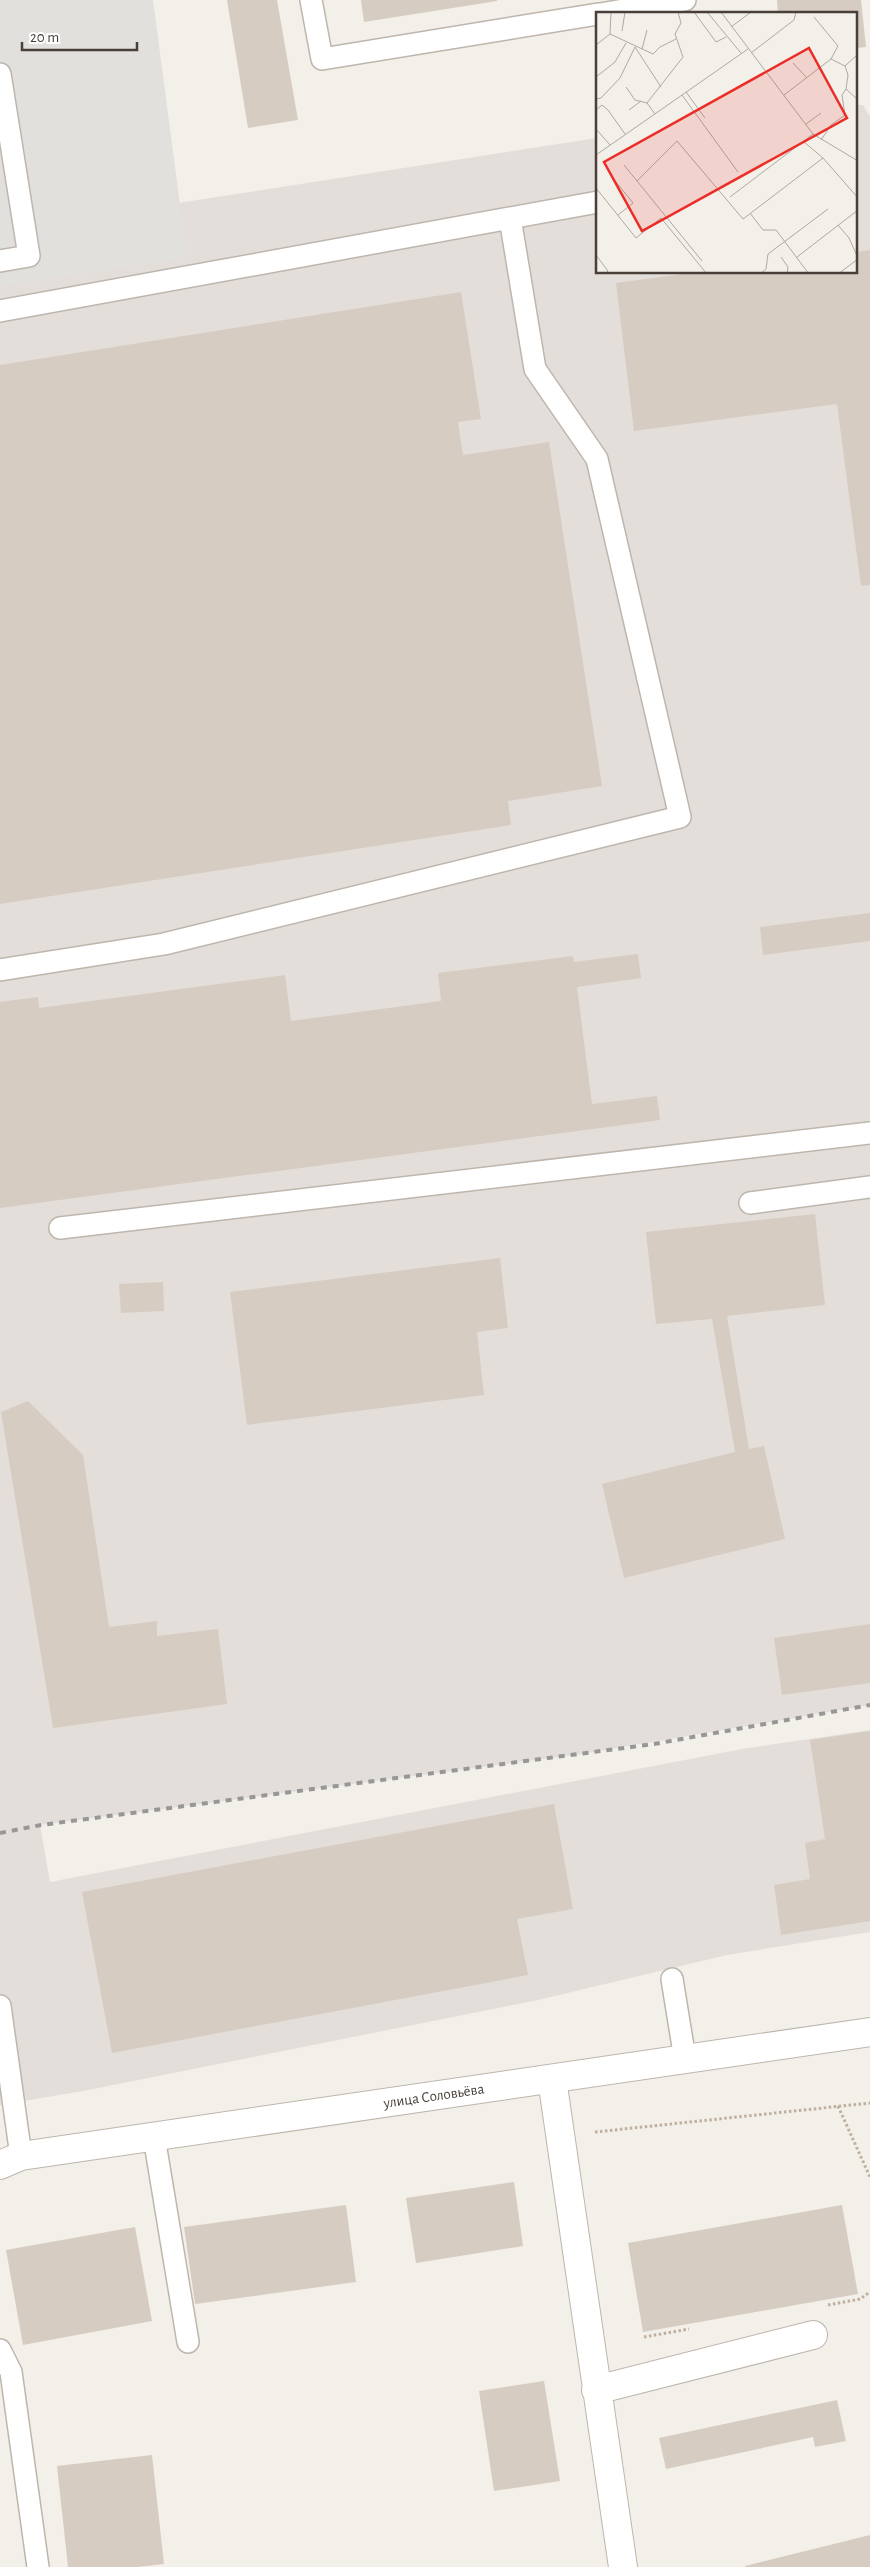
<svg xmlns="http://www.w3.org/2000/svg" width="870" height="2567" font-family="'Alegreya Sans',sans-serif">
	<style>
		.industrial { fill: #e3deda }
		.parking { fill: #e2e0dd }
		.building { fill: #d7ccc2 }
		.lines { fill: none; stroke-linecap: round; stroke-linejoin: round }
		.service-casing { stroke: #beb6ac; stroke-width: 24 }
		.minor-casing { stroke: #beb6ac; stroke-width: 30 }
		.tertiary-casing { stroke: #beb6ac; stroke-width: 30 }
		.path { stroke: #bfb09e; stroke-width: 3; stroke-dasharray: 2.5 2.5; stroke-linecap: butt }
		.service { stroke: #fff; stroke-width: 21 }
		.minor { stroke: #fff; stroke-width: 28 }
		.tertiary { stroke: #fff; stroke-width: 28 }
		.rail { stroke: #979797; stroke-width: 4; stroke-dasharray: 6 6; stroke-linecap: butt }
		.labels { text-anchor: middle; stroke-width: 4; stroke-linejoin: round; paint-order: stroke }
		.street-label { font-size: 15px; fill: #473f38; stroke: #fff }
		.inset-road { fill: none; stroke: #aea9a2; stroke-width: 1 }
		.view { fill: #ec2d27; fill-opacity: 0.15; stroke: #ec2d27; stroke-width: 2.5 }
		.inset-edge { fill: none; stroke: #473f38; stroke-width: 2.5 }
	</style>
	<rect width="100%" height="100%" fill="#f3efe9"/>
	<path class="industrial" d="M0,0L178,203L597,138L598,272H856V105H863L870,117V1705L582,1754L40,1825L50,1882L742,1749L870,1730V1932L727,1955L538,2000L83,2091L0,2105Z"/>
	<path class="parking" d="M0,0H153L187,258L0,286Z"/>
	<path class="building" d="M227,0H277L298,120L248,128Z
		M361,0H497V1L364,22Z
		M777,0H861L866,47L856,48V14H778Z
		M870,250V585L861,586L837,404L634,431L616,283L698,272H856V252Z
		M461,292L481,419L458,422L463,455L549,442L602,786L508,801L511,825L0,904V365Z
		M870,913V941L763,955L760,927Z
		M638,954L641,978L577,987L592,1104L657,1096L660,1120L0,1208V1002L38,997L39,1008L285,975L291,1021L441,1001L438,973L573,956L574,962Z
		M815,1214L825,1305L727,1316L749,1449L764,1446L785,1539L624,1578L602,1484L735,1452L712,1319L656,1324L646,1232Z
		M500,1258L508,1328L477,1332L484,1395L247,1425L230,1292Z
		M163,1282L164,1311L121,1313L119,1284Z
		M28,1401L83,1455L109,1627L157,1621V1636L218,1629L227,1704L53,1728L1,1412Z
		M870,1624V1683L782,1695L774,1638Z
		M870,1731V1921L781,1935L774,1885L810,1879L805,1843L825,1839L810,1740Z
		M554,1804L573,1909L517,1919L528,1975L112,2053L82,1892Z
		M514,2182L523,2246L416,2263L406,2198Z
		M346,2205L356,2282L195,2304L184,2227Z
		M842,2205L858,2294L643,2332L628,2243Z
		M135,2227L152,2321L23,2345L6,2250Z
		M544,2381L560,2481L494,2491L479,2391Z
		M837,2400L846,2441L815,2447L813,2437L666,2469L659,2438Z
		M152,2455L164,2564L137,2567H68L57,2466Z
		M870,2535V2567H745V2566Z"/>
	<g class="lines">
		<defs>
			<path id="service" d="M311,0L322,59L598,14
				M600,14L685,0
				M0,74L29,256L0,261
				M0,311L598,202
				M0,970L164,944L680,817L597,459L535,369L510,218
				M750,1203L870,1187
				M60,1228L870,1133
				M672,1979L685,2059
				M0,2006L21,2156
				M154,2137L188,2342
				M0,2350L11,2372L38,2567"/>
			<path id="minor" d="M552,2079L623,2567
				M596,2390L813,2335"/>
			<g id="tertiary">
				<path id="s1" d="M0,2165L21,2156L870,2032"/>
			</g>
		</defs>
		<use href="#service" class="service-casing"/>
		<use href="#minor" class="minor-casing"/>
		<use href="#tertiary" class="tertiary-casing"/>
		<path class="path" d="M838,2106L870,2177
			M595,2132L870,2103
			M828,2305L860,2299L870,2292
			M644,2337L689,2329"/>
		<use href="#service" class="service"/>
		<use href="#minor" class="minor"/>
		<use href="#tertiary" class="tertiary"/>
		<path class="rail" d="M0,1833L41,1825L654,1744L870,1705"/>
	</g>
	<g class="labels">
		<g class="street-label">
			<text dy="5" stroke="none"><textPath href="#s1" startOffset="440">улица Соловьёва</textPath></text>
		</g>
	</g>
	<g transform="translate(596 12)">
		<rect width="261" height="261" fill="#f3efe9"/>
		<path class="inset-road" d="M98,0L120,30L130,25M111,0L145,41M125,0L217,122L262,149M218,5L242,34L235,47M135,15L155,0M26,19L29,0M14,22L57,42L64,35L80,27M0,33L14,22L15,0M39,35L65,75M46,37L51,18M155,41L198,8L200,0M197,51L211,66M249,54L252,63L250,77L262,88M0,65L19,50L30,31M30,75L39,88L51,91M90,80L109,106M86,83L142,160M188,83L235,47L249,54L262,42M0,87L5,86L24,66L39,35M0,98L6,93L12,98L29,122M33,98L45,89M59,102L51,91L87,45L79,22L85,11L82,0M210,112L225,101M0,117L14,133M225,128L235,113L249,103L246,83L250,77M208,130L227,146L262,186M0,143L152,37M28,153L106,249M16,165L37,191L22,203M41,169L81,129L147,207L227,146M0,176L40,226L65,206L111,262M134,185L217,122M154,201L167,218H180L213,262M242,213L253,226L262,246M0,243L12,259L9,262M185,245L192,255L191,262M201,245L262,198M164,262L170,257L172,242L232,197M242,262L262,247"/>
		<path class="view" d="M213,36L251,106L46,219L8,150Z"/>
		<rect width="261" height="261" class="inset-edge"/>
	</g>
	<path d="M22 42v8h115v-8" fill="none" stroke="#473f38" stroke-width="2.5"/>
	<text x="30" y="42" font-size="15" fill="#473f38" stroke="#ffffff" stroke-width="4" paint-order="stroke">20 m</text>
</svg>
